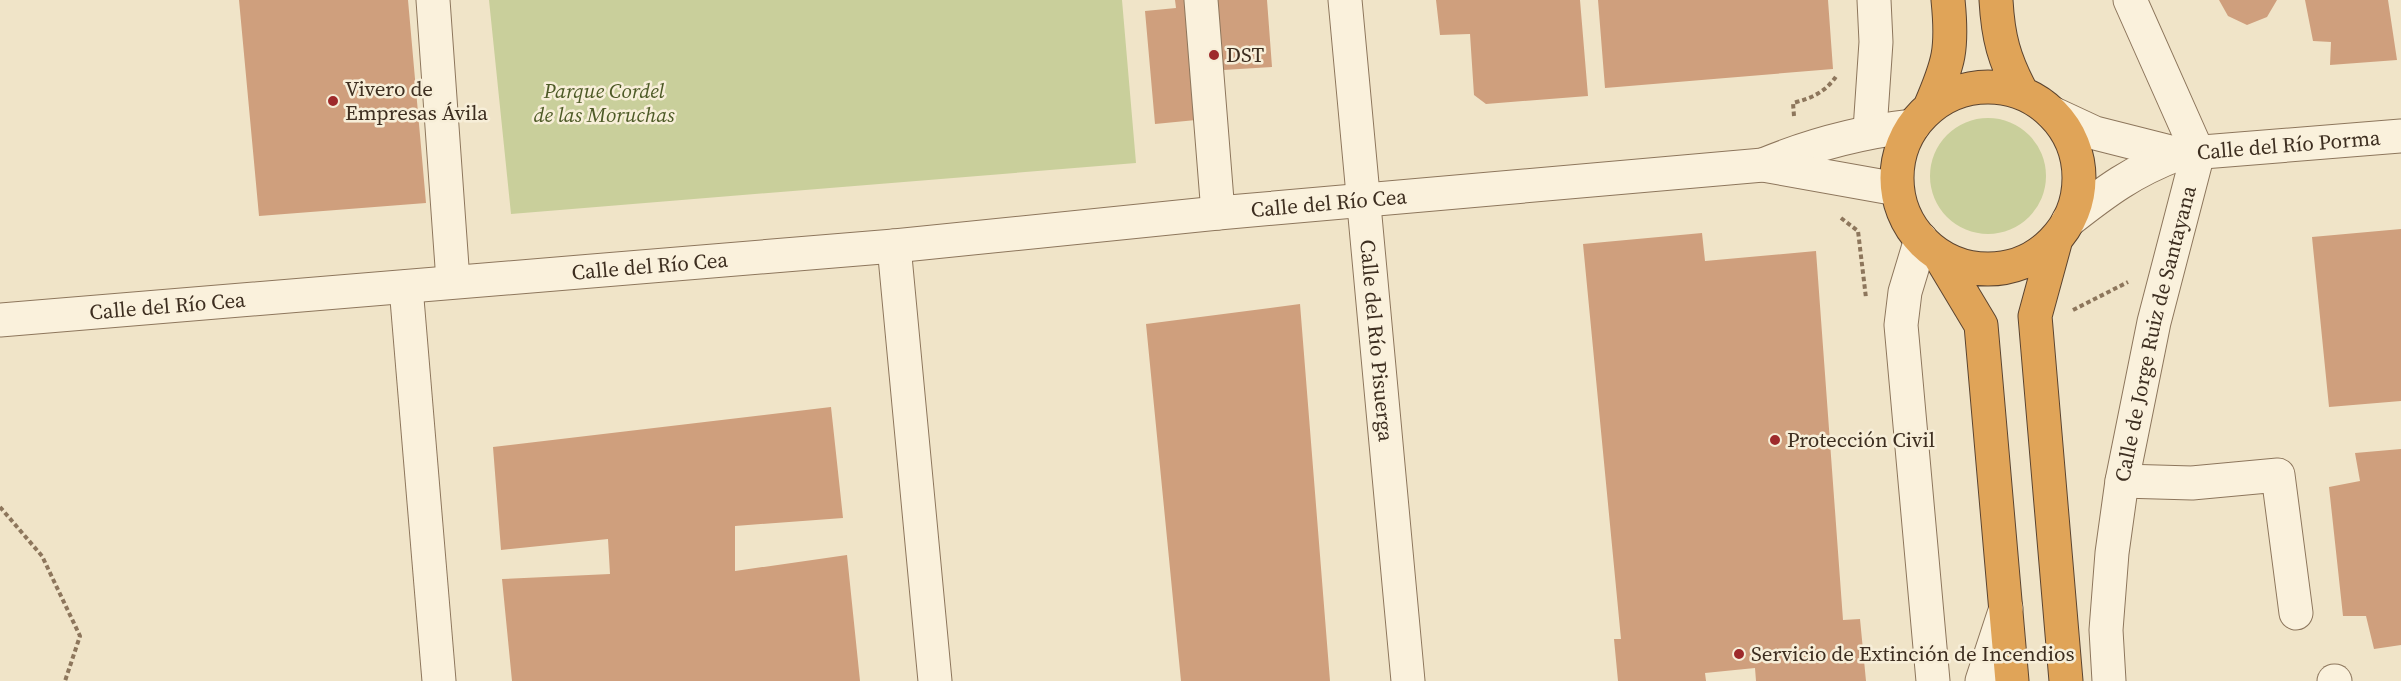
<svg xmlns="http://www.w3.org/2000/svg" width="2401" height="681" font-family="'Source Serif 4',serif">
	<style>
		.green { fill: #c9cf9b }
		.building { fill: #cf9f7d }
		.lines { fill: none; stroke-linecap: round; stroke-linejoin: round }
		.minor-casing { stroke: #8d765c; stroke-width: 35 }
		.highway-casing { stroke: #5b4430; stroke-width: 35 }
		.path { stroke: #8d765c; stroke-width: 4; stroke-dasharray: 4.5 3; stroke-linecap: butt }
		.minor { stroke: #faf1dc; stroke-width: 33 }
		.highway { stroke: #e0a458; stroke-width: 33 }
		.poi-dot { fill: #9e2a2b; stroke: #f7eed8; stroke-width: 2 }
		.labels { text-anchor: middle; stroke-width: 5; stroke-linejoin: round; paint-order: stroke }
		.poi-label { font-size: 21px; fill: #3d2e20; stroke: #f7eed8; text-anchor: start }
		.park-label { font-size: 21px; font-style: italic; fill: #4d5a26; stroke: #f7eed8 }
		.street-label { font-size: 21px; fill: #3d2e20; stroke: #f7eed8 }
	</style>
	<rect width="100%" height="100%" fill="#f0e4c8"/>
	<path class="green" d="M489,0H1122L1136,163L511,214Z
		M1930 176a58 58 0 1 1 116 0a58 58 0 1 1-116 0Z"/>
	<path class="building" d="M239,0H408L426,203L259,216Z
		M1175,0H1267L1272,67L1191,72L1196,120L1155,124L1145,11L1176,8Z
		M1436,0H1580L1588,96L1486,104L1474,95L1470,34L1440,35Z
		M1598,0H1828L1833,69L1605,88Z
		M2219,0H2277L2267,17L2247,25L2228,16Z
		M2305,0H2388L2397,60L2330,65L2331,42L2313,41Z
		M2401,229V401L2329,407L2312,237Z
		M1702,233L1705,261L1816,251L1843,620L1860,619L1866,681H1756L1755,668L1705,673L1706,681H1618L1614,639H1621L1583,244Z
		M1300,304L1330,681H1181L1146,324Z
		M831,407L843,518L735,526V571L847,555L860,681H512L502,579L610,574L608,539L501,550L493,447Z
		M2401,449V645L2374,649L2366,616H2343L2329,487L2360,481L2355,453Z"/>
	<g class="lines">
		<defs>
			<g id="minor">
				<path d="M433,0L453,281"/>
				<path d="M1201,0L1218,213"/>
				<path id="s1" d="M1345,0L1408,681"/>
				<path id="s2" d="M2052,113L2095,133L2178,154L2401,136"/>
				<path d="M1870,130L1876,42L1874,0"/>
				<path d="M1763,165C1811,145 1860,132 1913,126"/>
				<path d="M2068,221C2106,191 2133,171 2178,154"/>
				<path d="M1921,239L1905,292L1901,325L1933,681"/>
				<path d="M894,246L935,681"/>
				<path d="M406,287L439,681"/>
				<path id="s3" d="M0,320L894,246L1218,213L1763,165L1897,189"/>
				<path d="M2122,481L2192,483L2278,475L2296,613"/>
				<path d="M1982,681L2006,608"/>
				<path id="s4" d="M2109,681L2106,630L2112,553L2122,481L2154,322L2198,153L2130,0"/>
				<path d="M2334,681H2335"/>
			</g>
			<path id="highway" d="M1996,0C1998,37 2004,60 2022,93
				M1897 178a91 91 0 1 1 182 0a91 91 0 1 1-182 0Z
				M1930,107C1949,63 1953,49 1948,0
				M2056,239L2035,316L2066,681
				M1939,255L1981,325L2012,681"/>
		</defs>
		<use href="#minor" class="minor-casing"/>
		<use href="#highway" class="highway-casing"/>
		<path class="path" d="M1794,116L1793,103C1812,98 1826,92 1837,75
			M1841,218L1858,231L1866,298
			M2073,310L2128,282
			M0,507L42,556L80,636L65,681"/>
		<use href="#minor" class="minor"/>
		<use href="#highway" class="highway"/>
	</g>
	<g class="poi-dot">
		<circle cx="1214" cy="55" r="6"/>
		<circle cx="333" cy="101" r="6"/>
		<circle cx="1775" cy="440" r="6"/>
		<circle cx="1739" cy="654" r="6"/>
	</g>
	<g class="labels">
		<g class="poi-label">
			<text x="1226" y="62">DST</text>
			<text x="345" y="96">Vivero de<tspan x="345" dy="24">Empresas Ávila</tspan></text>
			<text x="1787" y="447">Protección Civil</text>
			<text x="1751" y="661">Servicio de Extinción de Incendios</text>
		</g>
		<g class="park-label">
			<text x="604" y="98">Parque Cordel<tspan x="604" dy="24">de las Moruchas</tspan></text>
		</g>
		<g class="street-label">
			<text dy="7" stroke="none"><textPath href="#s2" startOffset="244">Calle del Río Porma</textPath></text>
			<text dy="7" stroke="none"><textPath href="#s3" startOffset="1334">Calle del Río Cea</textPath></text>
			<text dy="7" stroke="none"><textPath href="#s3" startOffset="652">Calle del Río Cea</textPath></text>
			<text dy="7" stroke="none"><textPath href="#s3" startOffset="168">Calle del Río Cea</textPath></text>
			<text dy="7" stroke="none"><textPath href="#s4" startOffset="352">Calle de Jorge Ruiz de Santayana</textPath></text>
			<text dy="7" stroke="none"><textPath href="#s1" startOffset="342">Calle del Río Pisuerga</textPath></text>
		</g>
	</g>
</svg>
